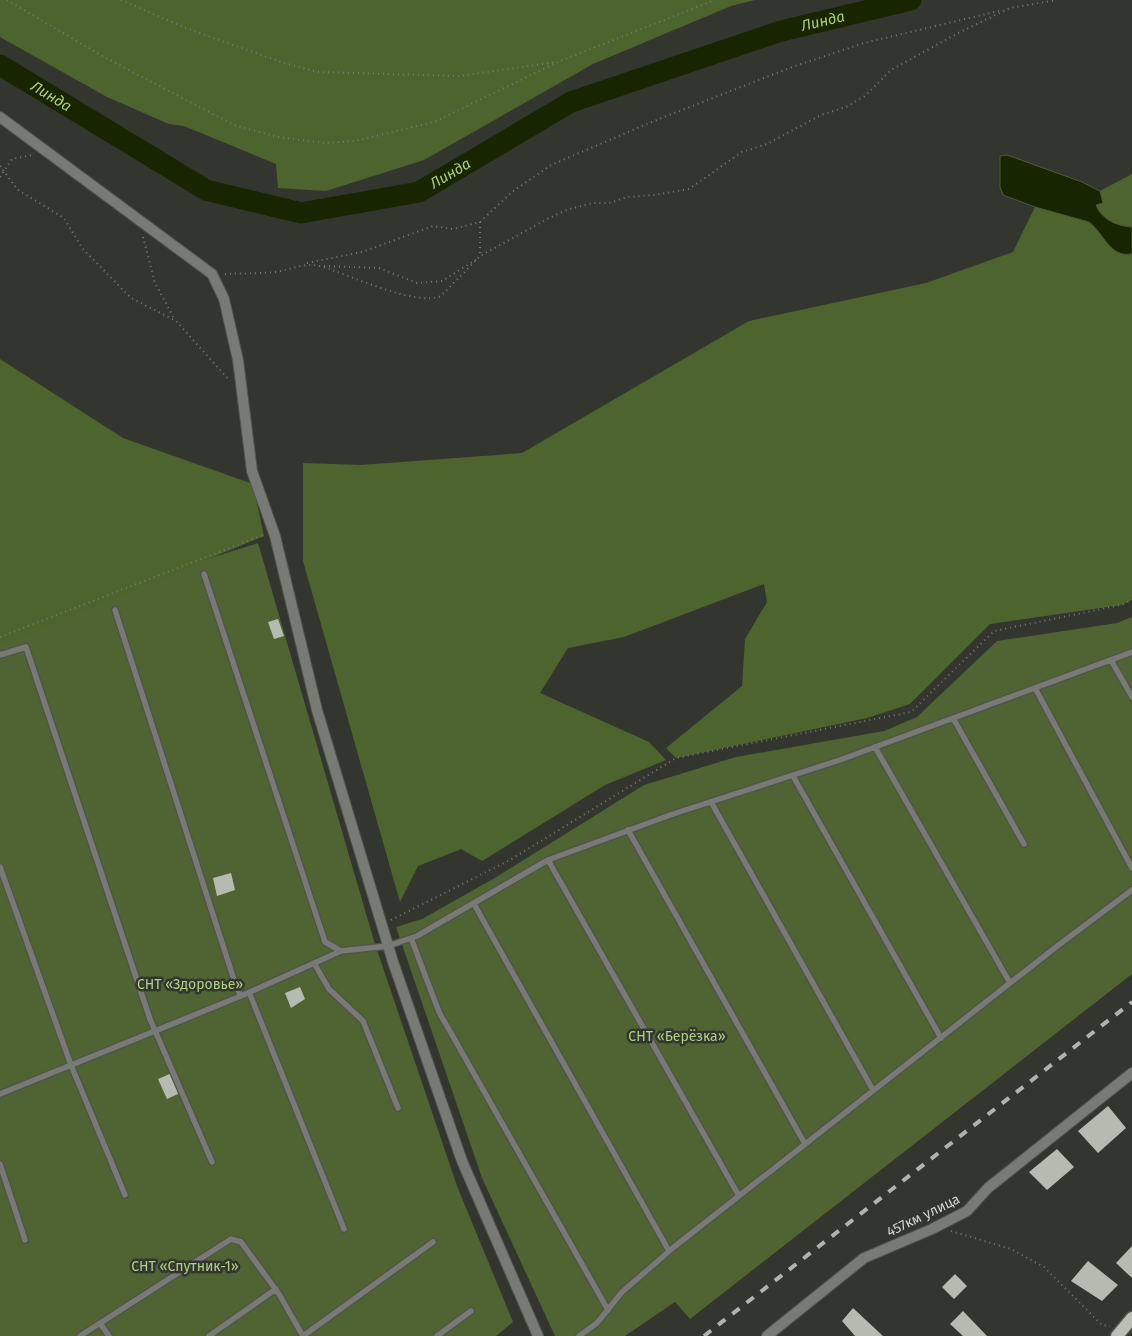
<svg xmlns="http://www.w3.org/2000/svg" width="1132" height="1336" font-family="'Fira Sans',sans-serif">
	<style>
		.green { fill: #4f6333 }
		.forest { fill: #4e642f }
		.water { fill: #172500; stroke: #4f5a3e }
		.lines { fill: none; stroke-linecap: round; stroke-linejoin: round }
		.river { stroke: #172500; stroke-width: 21 }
		.building { fill: #b6bbb1 }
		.service-casing { stroke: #50534b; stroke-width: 8 }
		.minor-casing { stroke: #50534b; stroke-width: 12 }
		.primary-casing { stroke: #50534b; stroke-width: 15 }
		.path { stroke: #777a73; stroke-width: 2; stroke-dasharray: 1 4; stroke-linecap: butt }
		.service { stroke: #787a76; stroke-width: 5.5 }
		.minor { stroke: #787a76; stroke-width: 10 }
		.primary { stroke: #bbbfb6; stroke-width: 12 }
		.rail { stroke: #b1b4ae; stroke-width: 4; stroke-dasharray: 9 9; stroke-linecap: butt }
		.labels { text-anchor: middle; stroke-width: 5; stroke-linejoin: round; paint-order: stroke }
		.park-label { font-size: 14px; fill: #afd182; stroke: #33362e }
		.street-label { font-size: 14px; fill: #d2d5d0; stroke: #33362e }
		.water-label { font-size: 15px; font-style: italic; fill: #acce7f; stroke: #33362e }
	</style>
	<rect width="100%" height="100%" fill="#33362e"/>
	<path class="green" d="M258,543L374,941L457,1186L513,1322L496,1336H0V624Z
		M1132,617V974L690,1319L675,1302L625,1336H555L482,1178L396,927L422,919L493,879L644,785L736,757L884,731L917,717L997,641L1117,623Z"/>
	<path class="forest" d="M0,0H755L731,6L593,64L424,160L326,191L278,188L276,164L184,126L169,124L107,97L0,37Z
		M1132,174V227C1116,226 1103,220 1096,205L1103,203L1100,191Z
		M1035,207L1089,222C1104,233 1109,258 1132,254V600L1121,605L990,624L910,704L867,718L676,758L666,748L742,686L745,639L767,602L764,584L624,637L568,648L540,693L649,742L666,760L605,785L482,861L461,849L418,866L400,902L303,561V463L361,465L522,453L749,321L926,283L1013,252Z
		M0,359L123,438L253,484L264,536L0,646Z"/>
	<path class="water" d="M1007,155L1082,182L1100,191L1103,203L1096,205C1102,220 1117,226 1132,227V254C1109,258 1104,233 1089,222L1035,207L1003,195L1000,187V156Z"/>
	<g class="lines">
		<path class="river" id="s1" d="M0,65L206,190L301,213L419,192L571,102L781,31L911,0"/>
	</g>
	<path class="building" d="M278,619L284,636L274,639L268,622Z
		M231,873L235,890L217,896L213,878Z
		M300,987L305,999L291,1008L285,993Z
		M172,1073L180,1093L167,1099L158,1079Z
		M1108,1106L1126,1128L1098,1153L1078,1131Z
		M1057,1149L1074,1167L1047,1190L1029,1172Z
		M1132,1246V1278L1116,1263Z
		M1088,1261L1118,1285L1102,1301L1071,1281Z
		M955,1274L967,1286L954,1299L942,1287Z
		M853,1308L883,1336H855L842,1321Z
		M963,1311L987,1336H963L950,1324Z"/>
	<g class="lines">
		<defs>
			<path id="service" d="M204,574L325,942L341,951
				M115,610L236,986L241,996
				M0,655L26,647L150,1019L212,1162
				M1111,660L1132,697
				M1035,688L1132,868
				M953,718L1024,844
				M875,747L1010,983
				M793,776L941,1038
				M711,802L873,1090
				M628,830L805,1144
				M548,860L739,1196
				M0,867L71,1065L125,1195
				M474,904L669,1251
				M411,938L439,1012L608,1310
				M314,963L329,989L363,1021L398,1108
				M249,992L344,1229
				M0,1094L241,996L341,951L388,946L417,936L548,860L673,814L840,760L1132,652
				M0,1164L25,1240
				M100,1323L109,1336
				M80,1336L231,1239L241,1242L279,1294L303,1336
				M209,1336L276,1289
				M303,1336L433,1242
				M437,1336L471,1311
				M579,1336L597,1323L622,1292L674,1247L1056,947L1132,890"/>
			<path id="minor" d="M0,117L212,274L224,299L238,360L252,471L275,536L317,710L393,962L462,1161L538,1336
				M767,1336L864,1258L932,1229L967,1211L988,1188L1132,1073"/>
			<path id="primary" d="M1117,1336L1132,1318"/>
		</defs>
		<use href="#service" class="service-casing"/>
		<use href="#minor" class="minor-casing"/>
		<use href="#primary" class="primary-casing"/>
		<path class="path" d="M7,0L104,57L234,125L278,137L325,143L355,141L434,122L560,61L715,0
			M121,0L188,29L284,63L318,72L459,76L557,62
			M0,166L18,190L64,218L82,248L131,298L176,321L230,381
			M0,177L12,159L32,155
			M480,222V256
			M143,237L155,283L175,320
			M307,263L362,252L433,226L453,229L480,222L512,192L551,165L654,121L792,67L864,43L1003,10
			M324,266L379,268L417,283L442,281L477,259
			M225,274C241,273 258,274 275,272C292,270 305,261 323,267C350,275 416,307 441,296L480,256L549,218L567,210L592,203H609L627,197L654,195L689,189L742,152L767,144L821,115L846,107L865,96L891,70L958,33L1010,8L1057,0
			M0,637L263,535
			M391,920L510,860L676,758L911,712L994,631L1121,605L1132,600
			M951,1231L1011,1249L1044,1267L1102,1325L1110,1326"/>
		<use href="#service" class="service"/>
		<use href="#minor" class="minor"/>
		<use href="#primary" class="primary"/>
		<path class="rail" d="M704,1336L1132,1002"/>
	</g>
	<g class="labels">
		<g class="park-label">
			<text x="190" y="989">СНТ «Здоровье»</text>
			<text x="677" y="1041">СНТ «Берёзка»</text>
			<text x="185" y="1271">СНТ «Спутник-1»</text>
		</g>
		<g class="street-label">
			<text transform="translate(923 1215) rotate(-26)" y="5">457км улица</text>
		</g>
		<g class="water-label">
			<text dy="5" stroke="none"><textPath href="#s1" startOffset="900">Линда</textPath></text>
			<text dy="5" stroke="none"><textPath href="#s1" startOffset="60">Линда</textPath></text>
			<text dy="5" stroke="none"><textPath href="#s1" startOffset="495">Линда</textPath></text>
		</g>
	</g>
</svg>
